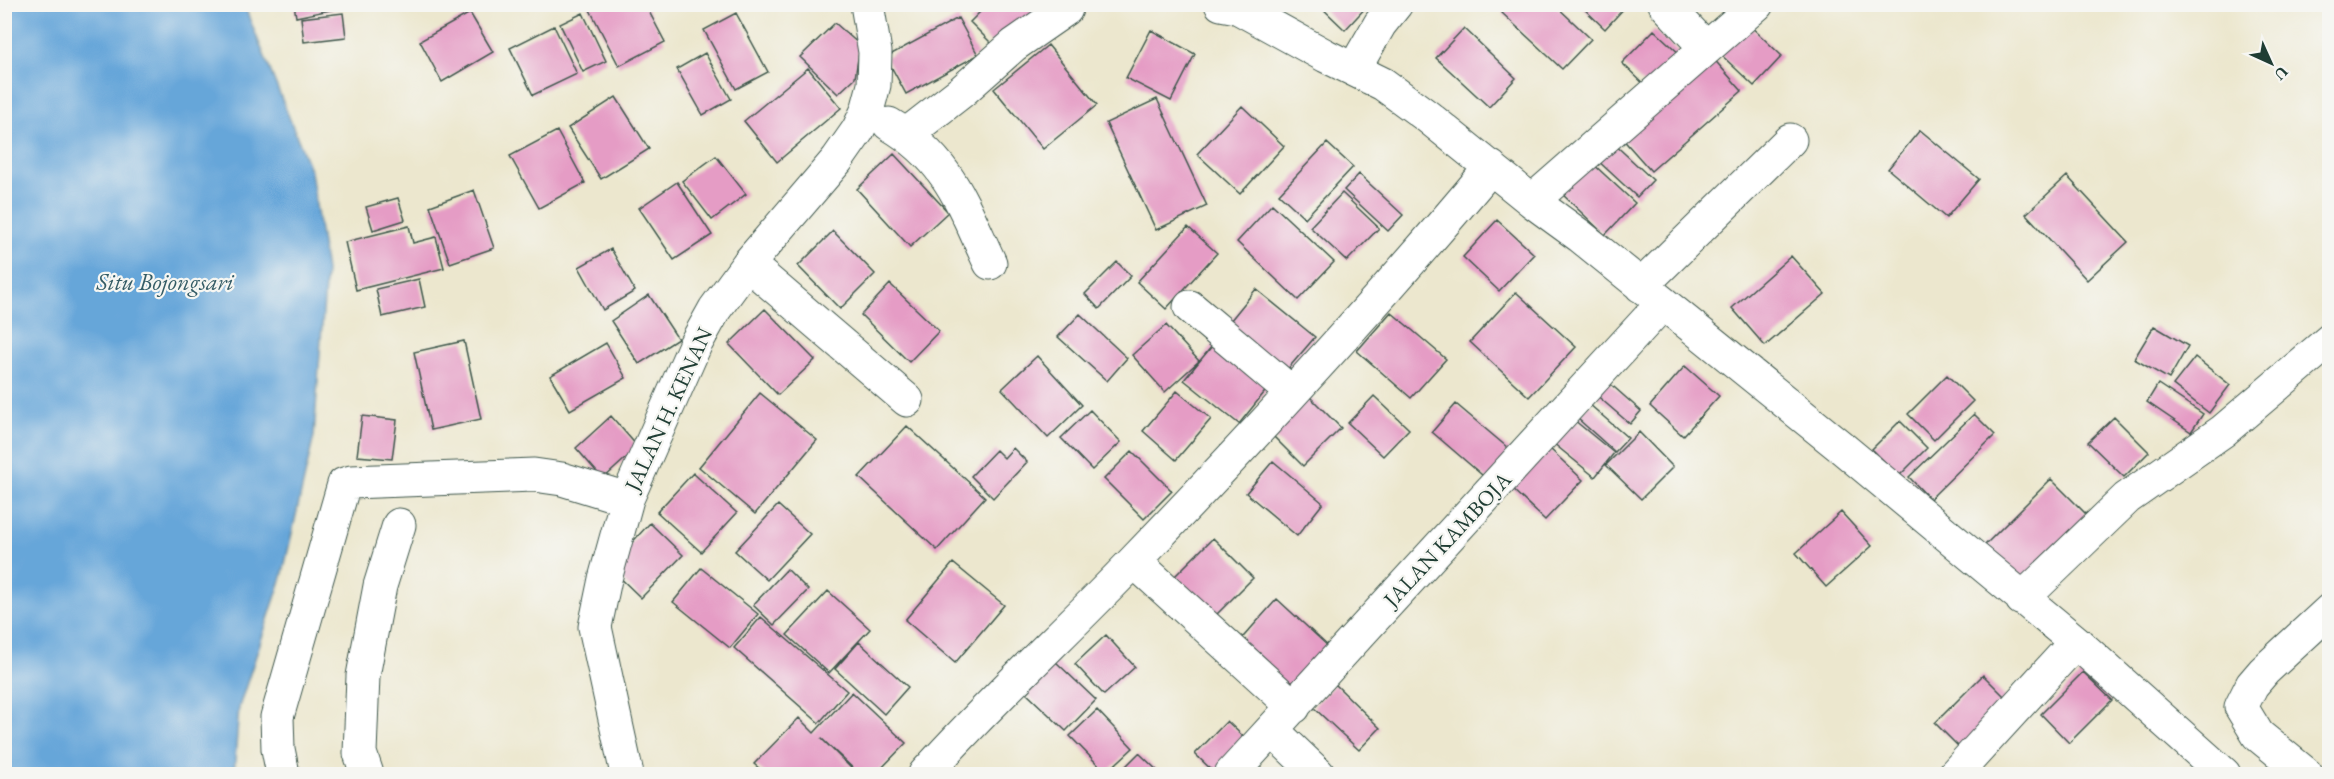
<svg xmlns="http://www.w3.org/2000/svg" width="2334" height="779" font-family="'EB Garamond',serif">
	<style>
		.water { fill: #66a6d9; stroke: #427286; stroke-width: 1.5 }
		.building { fill: #e59cc5 }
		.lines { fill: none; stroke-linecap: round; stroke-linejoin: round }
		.minor-casing { stroke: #3e564b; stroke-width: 35 }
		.minor { stroke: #fff; stroke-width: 33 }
		.labels { text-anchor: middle; stroke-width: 4.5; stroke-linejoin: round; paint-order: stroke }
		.street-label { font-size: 22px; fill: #1f3d34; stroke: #f6f6f2 }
		.water-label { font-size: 24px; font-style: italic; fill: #345c66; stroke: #f6f6f2 }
	</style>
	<rect width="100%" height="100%" fill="#f6f6f2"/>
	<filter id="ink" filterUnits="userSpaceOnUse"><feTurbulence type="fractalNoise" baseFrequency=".0167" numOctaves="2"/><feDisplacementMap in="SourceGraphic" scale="12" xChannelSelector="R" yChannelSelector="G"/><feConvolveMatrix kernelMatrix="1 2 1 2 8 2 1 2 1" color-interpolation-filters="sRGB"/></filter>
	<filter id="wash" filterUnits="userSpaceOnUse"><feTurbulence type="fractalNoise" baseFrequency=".008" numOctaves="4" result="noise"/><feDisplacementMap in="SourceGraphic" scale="24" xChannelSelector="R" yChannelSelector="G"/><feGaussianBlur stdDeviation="1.35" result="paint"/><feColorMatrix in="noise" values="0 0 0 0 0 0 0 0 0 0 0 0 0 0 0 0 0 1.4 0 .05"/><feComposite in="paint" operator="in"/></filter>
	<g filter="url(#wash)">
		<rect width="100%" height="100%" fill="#ece7ce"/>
		<path class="water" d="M5,4L244,5L311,172L326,271L314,436L282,577L239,707L234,774H5Z"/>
		<g id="blocks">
			<path class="building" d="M294,4H350V6L296,17Z
				M587,4H645L665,42L619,66Z
				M988,4H1038L1041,7L998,50L970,22Z
				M1318,4H1369L1345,30Z
				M1510,4H1554L1591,39L1562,69L1502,13Z
				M1579,4H1628L1605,29Z
				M343,13L346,37L304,42L301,18Z
				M470,13L493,52L442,82L420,41Z
				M583,13L606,61L583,72L560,24Z
				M736,13L768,72L736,89L704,30Z
				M958,18L978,55L906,94L886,57Z
				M1744,20L1782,56L1754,86L1716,50Z
				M835,23L860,45L855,78L838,94L800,57Z
				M554,26L577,74L533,95L510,48Z
				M1464,28L1516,78L1489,107L1436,58Z
				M1151,30L1195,54L1171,101L1126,78Z
				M1654,30L1683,57L1651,91L1622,63Z
				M1048,45L1097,105L1043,149L994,89Z
				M705,53L731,99L703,115L677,69Z
				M1711,56L1742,91L1651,171L1620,136Z
				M808,68L841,108L777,162L744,121Z
				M616,97L649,149L601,179L568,128Z
				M1157,99L1207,206L1156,230L1106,123Z
				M1242,106L1284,146L1240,194L1197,154Z
				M1920,130L1979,179L1946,218L1888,169Z
				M557,131L585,183L539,208L510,156Z
				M1611,141L1653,180L1637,197L1595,158Z
				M1327,143L1353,167L1305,218L1279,194Z
				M894,154L948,212L910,247L857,189Z
				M716,156L746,194L712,220L682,181Z
				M1590,161L1635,203L1605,235L1560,192Z
				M1359,174L1403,215L1388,231L1344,190Z
				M2067,176L2128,242L2087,280L2026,214Z
				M677,182L712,235L674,260L639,208Z
				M474,190L494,248L450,263L430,206Z
				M1342,193L1379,228L1347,261L1310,227Z
				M398,198L405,220L373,230L366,207Z
				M1272,204L1334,262L1298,300L1237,242Z
				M1497,220L1534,254L1499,291L1463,257Z
				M409,226L413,243L436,237L444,268L356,290L345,242Z
				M1188,227L1217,253L1166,309L1137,282Z
				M833,231L875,274L840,309L798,266Z
				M611,249L635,291L603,310L579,267Z
				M1791,256L1825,294L1765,346L1732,308Z
				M1117,262L1131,276L1099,309L1085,294Z
				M419,279L425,307L382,317L376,289Z
				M890,284L939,331L909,362L861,315Z
				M1256,289L1315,337L1280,378L1222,331Z
				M1516,292L1576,347L1529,397L1470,342Z
				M649,295L678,339L639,364L611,321Z
				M765,309L815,360L778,395L729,344Z
				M1391,312L1446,359L1411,398L1357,351Z
				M1080,314L1127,358L1107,381L1058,337Z
				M1166,325L1199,361L1165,392L1132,355Z
				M2154,326L2188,346L2169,379L2134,359Z
				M1217,340L1272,383L1239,424L1184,380Z
				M464,341L481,419L431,430L414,352Z
				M606,343L626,378L570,410L550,376Z
				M1037,356L1082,405L1048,438L1002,389Z
				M2195,357L2230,385L2209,413L2173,385Z
				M1685,366L1719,396L1683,436L1650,406Z
				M1947,375L1973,401L1934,440L1908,414Z
				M1606,380L1641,411L1630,424L1594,393Z
				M2158,384L2203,414L2191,432L2147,402Z
				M1177,391L1211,419L1176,460L1143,431Z
				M760,393L817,440L755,514L699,467Z
				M1308,395L1341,428L1303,466L1270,433Z
				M1374,396L1409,429L1383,456L1348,423Z
				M1456,404L1514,453L1489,481L1432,432Z
				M1589,404L1628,438L1615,452L1577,418Z
				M1090,410L1121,442L1092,470L1061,438Z
				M1974,414L1995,435L1930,499L1909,477Z
				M1568,415L1614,453L1595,477L1548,439Z
				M362,416L397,420L392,459L357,456Z
				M611,416L638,447L603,479L576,448Z
				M2114,417L2149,452L2124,477L2088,442Z
				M1900,421L1927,448L1899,476L1872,449Z
				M907,426L985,497L937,550L859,477Z
				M1639,432L1673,467L1641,499L1606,465Z
				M1548,447L1583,480L1545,520L1510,487Z
				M1013,448L1027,462L993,498L971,476L996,450L1004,458Z
				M1132,451L1172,491L1144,519L1104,479Z
				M1273,461L1323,503L1297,536L1246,493Z
				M693,473L737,513L701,552L657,512Z
				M2051,479L2088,516L2022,582L1985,545Z
				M778,505L810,534L767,580L735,551Z
				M1841,512L1872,546L1826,587L1796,553Z
				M650,523L683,555L641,598L609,567Z
				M1213,538L1253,578L1215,616L1175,576Z
				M953,563L1004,605L955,663L905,620Z
				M701,568L758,614L730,648L673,602Z
				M787,569L808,590L774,625L753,605Z
				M828,591L870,629L829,673L787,635Z
				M1277,599L1330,648L1289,693L1236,645Z
				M761,617L847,691L819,723L734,648Z
				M1106,635L1135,667L1104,695L1075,664Z
				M859,642L908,687L884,714L835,669Z
				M1056,662L1096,700L1066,731L1026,693Z
				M2083,672L2112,700L2069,743L2041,714Z
				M1983,675L2013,705L1965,753L1935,723Z
				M1335,684L1380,728L1359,750L1313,707Z
				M852,692L906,743L876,774H859L821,738L857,774H766L754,764L799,718L814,733Z
				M1097,710L1133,748L1106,773L1070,736Z
				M1227,721L1253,746L1216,774L1195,754Z
				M1139,753L1161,774H1118Z"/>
		</g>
	</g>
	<g filter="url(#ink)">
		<use href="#blocks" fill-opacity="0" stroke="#3e564b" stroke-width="1.5"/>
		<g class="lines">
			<defs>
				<path id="minor" d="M1221,4L1237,7L1326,56L1383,84L1428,117L1532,201L1580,236L1841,447L2076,642L2224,774
					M1665,4L1706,48
					M1354,69L1380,24L1396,4
					M889,124C949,159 962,204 990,263
					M907,134L961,92L1014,45L1066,9
					M1532,201L1757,4
					M748,264L907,400
					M1641,286L1790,140
					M1190,307L1291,392
					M1134,561L1294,707
					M2022,599L2127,498L2223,431L2330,340
					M1272,730L1318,774
					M283,774L278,749L277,717L344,484L351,482L534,475L562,479L627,499
					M367,774L360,753L363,676L380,586L399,525
					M627,774L595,627L605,579L627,499L695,345L715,309L748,264L837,160L858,130L867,111L874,85L875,52L867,4
					M925,774C991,700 1065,633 1134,561C1257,433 1378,303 1491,167
					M1231,774L1663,303
					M1955,774L2076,642
					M2306,774L2258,735L2241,707L2252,685L2264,671L2330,610"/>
			</defs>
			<use href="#minor" class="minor-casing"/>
			<use href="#minor" class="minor"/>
		</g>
	</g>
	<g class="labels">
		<g class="street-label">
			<text transform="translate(668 409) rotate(-65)" y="8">JALAN H. KENAN</text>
			<text transform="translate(1447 539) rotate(-47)" y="8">JALAN KAMBOJA</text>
		</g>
		<g class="water-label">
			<text x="165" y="290">Situ Bojongsari</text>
		</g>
	</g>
	<rect width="2334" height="779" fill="none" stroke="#f6f6f2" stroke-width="24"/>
	<g transform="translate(2271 63) rotate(135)" stroke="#f6f6f2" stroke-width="4.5" paint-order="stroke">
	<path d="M0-4.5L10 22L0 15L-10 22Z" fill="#1f3d34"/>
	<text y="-9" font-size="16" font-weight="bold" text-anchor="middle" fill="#1f3d34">U</text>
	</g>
</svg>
